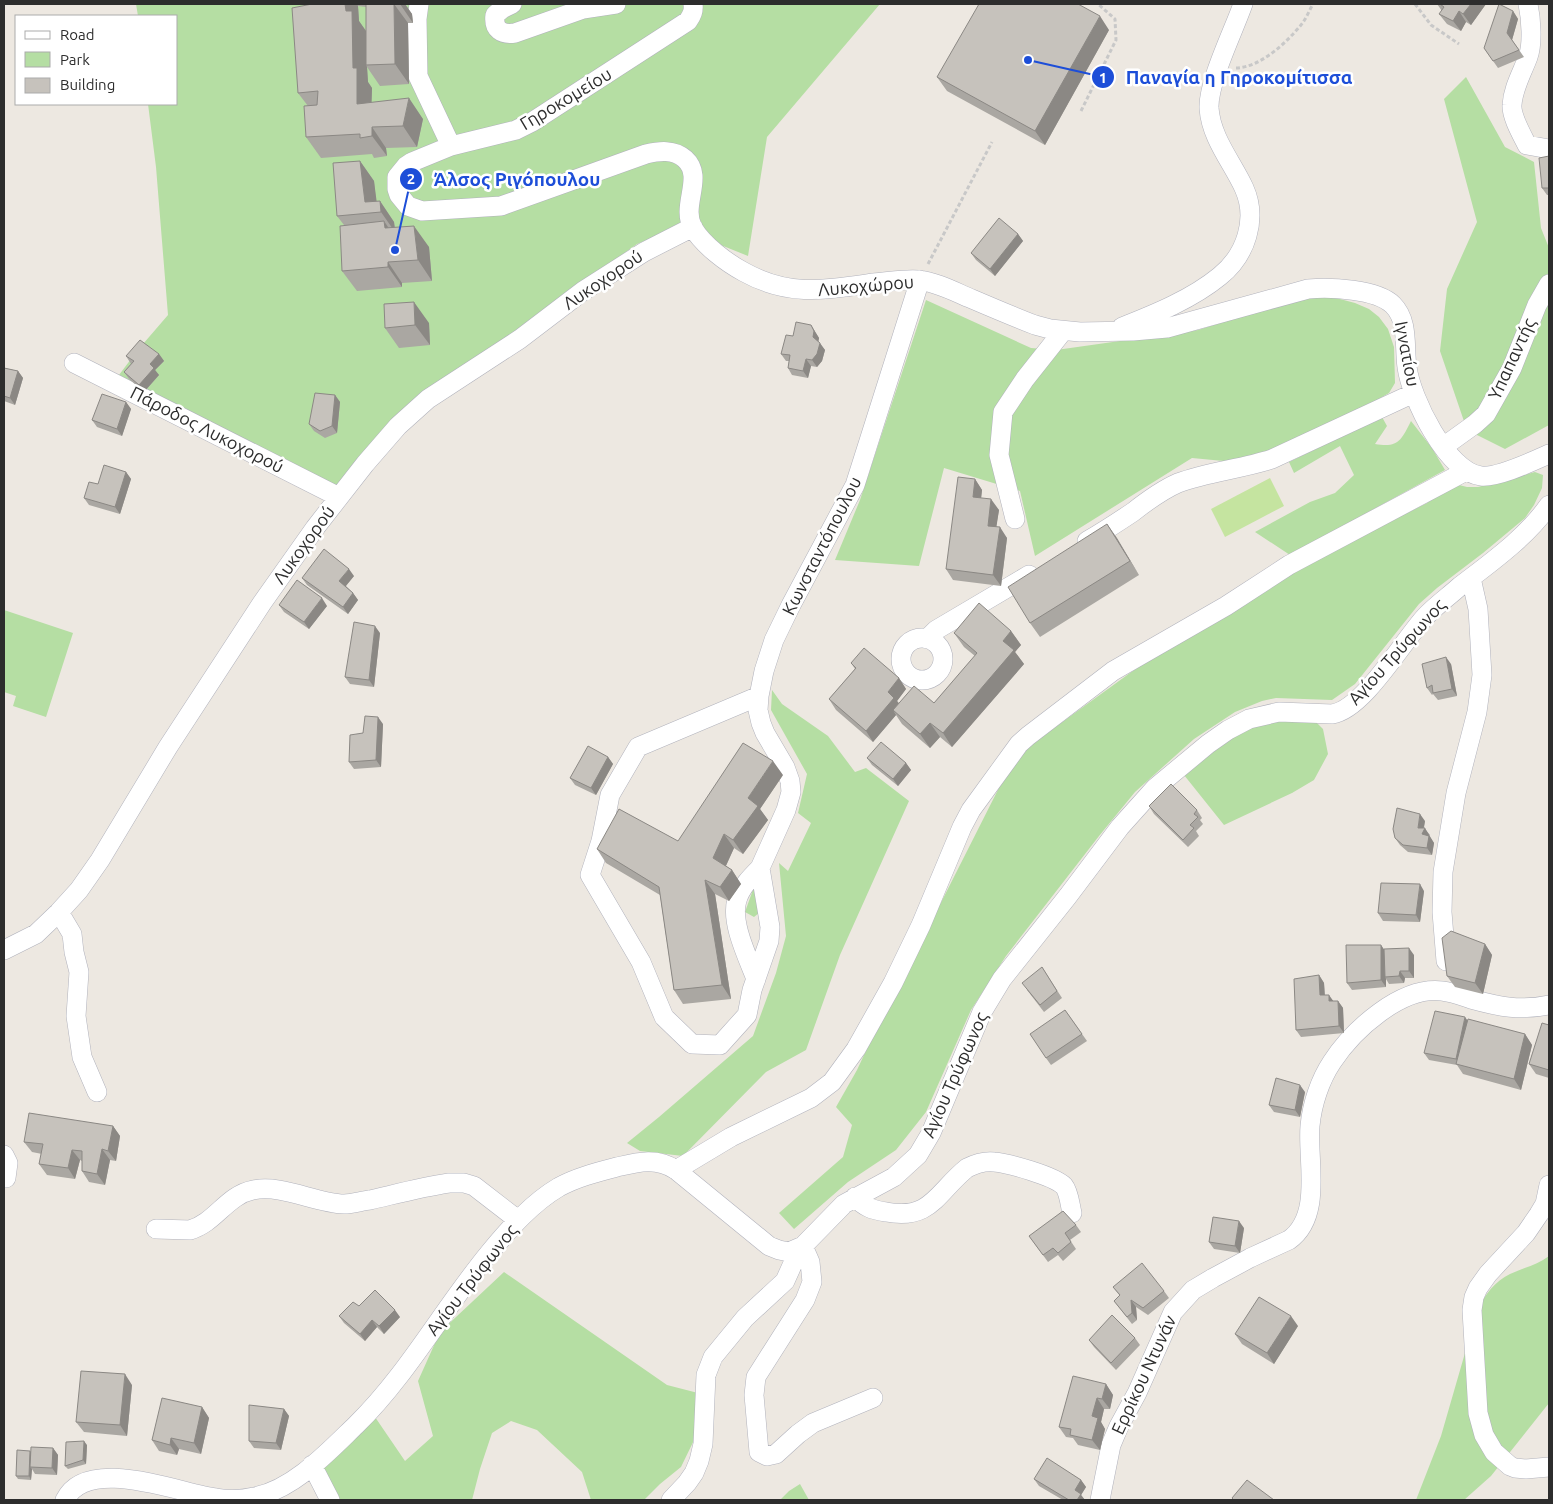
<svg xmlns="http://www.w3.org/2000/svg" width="1553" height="1504" font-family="Ubuntu,sans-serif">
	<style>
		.green { fill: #b5dea3 }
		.pitch { fill: #c5e4a0 }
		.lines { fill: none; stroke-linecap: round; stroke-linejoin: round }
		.minor-casing { stroke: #b1b2bc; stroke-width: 20 }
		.path { stroke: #c8c8c8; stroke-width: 3; stroke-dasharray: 4 2.5; stroke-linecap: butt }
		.minor { stroke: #fff; stroke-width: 19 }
		.wall { fill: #aaa7a2; fill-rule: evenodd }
		.shaded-wall { fill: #8b8884 }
		.building { fill: #c6c2bc; stroke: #8b8884 }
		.labels { text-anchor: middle; stroke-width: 5; stroke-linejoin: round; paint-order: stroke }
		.street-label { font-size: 18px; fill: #2d2d2d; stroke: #fff }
		.leader { fill: none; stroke: #1d4ed8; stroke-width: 2 }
		.callout-dot { fill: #1d4ed8; stroke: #fff; stroke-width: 2 }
		.mark-label { font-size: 15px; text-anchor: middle; font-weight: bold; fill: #fff }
		.callout-label { font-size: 19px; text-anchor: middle; font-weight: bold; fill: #1d4ed8; stroke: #fff; stroke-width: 5; stroke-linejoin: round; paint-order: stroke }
	</style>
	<rect width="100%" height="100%" fill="#ede8e1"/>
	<path class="green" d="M136,4H880L767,137L748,256L696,235H659L637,244L482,355L334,490L119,375L137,351L168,315L156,167L148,104H176V16H138Z
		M1466,77L1505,147L1534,162L1541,228L1549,248V425L1505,449L1467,430L1440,351L1447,289L1477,222L1444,99Z
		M1305,296L1336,298L1355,303L1369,309L1379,317L1388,329L1394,347L1395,383L1389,393L1370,404L1285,446L1234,462L1192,458L1035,556L1020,491L944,468L919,566L835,560L860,500L926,300L1031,348L1056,350L1198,330Z
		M1382,417L1387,426L1375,444C1398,448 1401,441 1411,421L1432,448L1445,470L1290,555L1255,532L1310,502L1335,493L1354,475L1340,446L1294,473L1289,462Z
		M1535,472L1543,475L1542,488L1534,505L1525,518L1483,553L1437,588L1419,604L1355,684L1332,700L1276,698L1262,701L1235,712L1194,739L1135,792L1099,836L1006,956L971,1010L926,1112L896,1150L848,1182L794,1229L779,1213L843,1157L852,1125L836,1107L857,1070L871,1040L893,1002L914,956L1009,768L1032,744L1130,673L1174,643L1318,558L1427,503L1444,490L1459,485L1467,487H1478Z
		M4,610L73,633L46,717L13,706L16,696L4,692Z
		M772,690L782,704L828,736L855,772L866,768L909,801L840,955L806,1050L766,1072L683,1156L640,1151L627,1143L659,1117L753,1036L776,973L786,936L779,863L788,871L811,823L798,813L807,774L771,710Z
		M1275,718L1313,719L1323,729L1328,754L1314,780L1292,793L1224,825L1184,775L1200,757L1244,727Z
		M755,884L759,913L754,917L745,912Z
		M1549,1256V1403L1491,1476L1464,1500H1416L1441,1436L1478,1308C1485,1295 1495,1281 1510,1274C1523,1268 1537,1265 1549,1256Z
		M504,1272L667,1385L698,1393L697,1434L681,1467L660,1484L644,1500H591L582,1472L537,1430L511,1421L492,1433L480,1469L472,1500H339L319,1466L375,1417L405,1461L433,1436L418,1381L440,1332Z
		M800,1484L809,1500H780L789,1491Z"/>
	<path class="pitch" d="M1270,478L1284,506L1225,537L1211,509Z"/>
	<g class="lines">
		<defs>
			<path id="minor" d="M419,4L417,19L418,76L451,146
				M512,4L502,9L495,15C493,30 502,35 515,33L583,9L616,4
				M693,4C694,11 692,15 688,21L532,122L516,130L451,146L412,162L406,166L397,177V189L399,195L408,206L422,211L501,206L646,154C659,151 674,149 685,159C705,177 680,206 693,228C703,245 727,263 744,272C789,297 825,290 873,283C888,282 903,279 918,280C937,282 955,292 972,299C993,308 1014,317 1035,325L1050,329L1080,332L1133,331L1167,328L1308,289C1330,287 1377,289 1393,305C1409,321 1404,347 1407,367C1411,398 1447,472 1481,476C1498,478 1533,461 1549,454
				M1528,4C1531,18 1533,44 1528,57C1522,73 1513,88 1512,105C1511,116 1522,135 1527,145L1549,149
				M1122,327C1155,314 1192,299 1220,276C1246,255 1258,219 1244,188C1232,162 1211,138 1209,108C1208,82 1234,30 1243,4
				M74,363L339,497
				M1443,447L1475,424L1486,414L1512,368L1537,305L1549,284
				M1015,519L999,455L1003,412L1025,379L1063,331
				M1087,541C1103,532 1118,522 1133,512C1147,501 1162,490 1178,483C1208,472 1241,469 1272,459L1414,393
				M901 659a21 21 0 1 1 42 0a21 21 0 1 1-42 0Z
				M927,639L936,630L1029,575
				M759,696L638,747L610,795L601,841L590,875L641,962L664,1017L692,1044L720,1045L747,1015L752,990L769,941L770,927L760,868L786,810L791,792L790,781L785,767L765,733L761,723L758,710L759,696L764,671L774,640L791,605L855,485L920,280
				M59,912L72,934L74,952L79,972L76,1016L82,1057L97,1092
				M4,950L36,934L59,912L79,890L100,860L168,747L262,603L315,528L365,464L398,426L428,399L520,339L583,291L644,252L693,227
				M1446,961L1442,912L1443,872L1456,793L1477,712L1482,675L1478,609L1471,578
				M756,979C748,958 730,922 737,900C741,887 751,877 760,868
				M4,1155L8,1163L6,1178H4
				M676,1170L731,1137L811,1098L832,1082L856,1049L893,983L921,925L962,827L971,810L1019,744L1028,736L1113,671L1226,606L1289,565L1466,471
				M1549,1185L1545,1204L1539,1214L1526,1233L1488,1274L1478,1288L1474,1297L1472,1310L1478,1413L1484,1435L1494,1452L1510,1466L1515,1468L1526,1469L1549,1467
				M855,1197C864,1207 872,1210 886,1212C931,1221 937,1192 967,1168C975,1164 985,1161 994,1162C1008,1163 1054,1176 1064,1186C1069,1192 1070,1205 1072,1213
				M156,1229L190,1230C215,1223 227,1195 253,1190C282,1184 315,1203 344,1204C353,1204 361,1201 370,1200C396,1194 422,1187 449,1183H464L474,1186L518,1220
				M803,1246L810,1262L812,1282L805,1300L756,1377L754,1395L759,1452L767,1456L776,1454L798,1434L813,1423L873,1398
				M312,1465L330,1500
				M65,1500C87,1455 179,1493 216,1498C228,1500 241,1500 254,1497C293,1490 328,1452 356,1425C408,1374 443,1309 490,1252C510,1228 532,1203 559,1187C577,1177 598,1172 617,1167C638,1162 657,1157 676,1170L769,1246L779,1250L789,1252L803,1246L844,1204L894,1177L918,1155L931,1133L982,1012L1002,979L1068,896L1120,827L1155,788L1208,744L1228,730L1249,719L1279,712L1332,714C1363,710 1403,641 1425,617C1435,606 1448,597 1459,587C1490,563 1526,538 1549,505
				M671,1500L687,1483L694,1473L699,1461L703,1444L706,1375L713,1357L745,1318L785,1281L794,1261L797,1249
				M1100,1500L1111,1445L1119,1426L1137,1393L1173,1312L1193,1290L1213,1278L1250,1258L1289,1240C1323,1216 1307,1160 1310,1126C1312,1104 1320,1080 1332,1062C1353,1030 1401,986 1442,991C1452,992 1462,996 1471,999C1500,1007 1520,1011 1549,1005"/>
		</defs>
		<use href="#minor" class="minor-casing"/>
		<path class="path" d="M1415,4L1431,25L1459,44
			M1236,68C1261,67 1286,43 1301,25C1306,19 1309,11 1313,4
			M1081,111L1116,40L1115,19L1098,4
			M928,264L992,142"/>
		<use href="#minor" class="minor"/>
	</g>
	<path class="wall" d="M312,4H405L412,14L413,23H408L409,84L380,86L367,67L368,82L372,88L371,103L423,119L417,147L386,148L387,156L374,158L372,154L321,158L306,137L308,106L298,93ZM358,6L366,7V31L359,21Z
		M1437,4H1486L1471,25L1466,22L1461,31L1447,24L1439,14L1442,11Z
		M1513,11L1518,19L1512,40L1524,57L1498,68L1484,48Z
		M1109,30L1045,145L947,91L937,77Z
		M1549,156V195H1547L1542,188Z
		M360,161L374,181L376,201H380L394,222L395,227L429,247L432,281L402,283V287L357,291L342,271L344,225L337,216Z
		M1018,234L1023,241L995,276L976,260L971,253Z
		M429,323L430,345L399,348L385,328Z
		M811,325L819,338L818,342L825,350L822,361L817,367L811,366L808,378L792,375L788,368L789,361H786L781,354L793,336Z
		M159,354L164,361L155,370L159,375L144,392L129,379L124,372L131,364L126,356Z
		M4,368L18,371L23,378L15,405L4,401Z
		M335,395L340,402L337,433L325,438L314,431L309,424Z
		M126,402L131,409L122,436L97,427L92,420Z
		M126,472L131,479L120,514L89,505L84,498L98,484Z
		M975,479L982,490L981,498L999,510L996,527L1007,538L1001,586L953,580L946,569Z
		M1107,524L1139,575L1040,637L1030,623Z
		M354,576L346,586L353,593L358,600L348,614L307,585L302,578Z
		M279,605L327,606L309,629L284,612Z
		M1011,631L1021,645L1015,652L1024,664L952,747L940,737L930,748L902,724L896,715L873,742L836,710L829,699L855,669L851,663L899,678L906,689L897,701L899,703H934L975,656L964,647L954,633Z
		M380,633L374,687L350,684L345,677Z
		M1451,664L1457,696L1438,700L1433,694L1432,695L1427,688Z
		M383,724L381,767L354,769L349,762L363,733Z
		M608,757L613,764L596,795L575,785L570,778Z
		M867,758L906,763L911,770L898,786L872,765Z
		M783,775L760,809L768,820L743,854L734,848L726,866L732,870L741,884L729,901L715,894L731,999L683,1004L674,990L660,895L606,863L597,849L678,841Z
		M1149,806L1197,810L1202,818L1200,820L1203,824L1196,831L1199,836L1188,847L1154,814Z
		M1425,821L1424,828L1430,835L1429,836L1434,843L1432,855L1408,852L1400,845L1395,838Z
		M1424,891L1420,922L1383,921L1378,913Z
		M1485,944L1492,955L1483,994L1455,987L1447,976Z
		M1384,949L1414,955V978H1405L1404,983L1389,984L1386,979V987L1352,990L1347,983Z
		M1042,967L1062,998L1044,1012L1027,990Z
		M1319,975L1324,983L1325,995L1333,1001H1338L1343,1008L1344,1033L1301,1037L1296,1030Z
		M1065,1010L1087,1041L1051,1065L1046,1058Z
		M1468,1021L1525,1034L1532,1045L1521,1090L1463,1074L1457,1065L1429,1060L1424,1053Z
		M1549,1025V1078L1536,1074L1529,1064Z
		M1305,1092L1300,1117L1274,1112L1269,1105Z
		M113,1126L120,1136L116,1161L110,1160L105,1185L89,1182L82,1171V1161L80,1160L75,1179L47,1175L39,1164L42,1154L32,1152L24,1142Z
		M1076,1225L1081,1232L1070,1240L1076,1249L1063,1261L1058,1255L1048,1262L1029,1236Z
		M1244,1228L1240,1253L1214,1249L1209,1242Z
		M1113,1287L1164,1291L1169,1298L1148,1315L1136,1307L1137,1320L1132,1324L1114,1301L1120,1296Z
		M359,1306L400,1317L384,1334L377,1327L365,1341L344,1323L339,1316Z
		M1298,1326L1274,1364L1242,1344L1235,1334Z
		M1135,1338L1140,1345L1116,1370L1094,1347L1089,1340Z
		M1106,1384L1113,1395L1110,1409H1104L1101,1422L1105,1429L1100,1450L1078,1445L1073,1438L1066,1437L1059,1427Z
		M132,1385L127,1436L84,1432L76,1422Z
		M202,1407L209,1418L201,1454L179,1449L177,1455L159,1451L152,1440Z
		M284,1409L289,1416L281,1450L254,1448L249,1441Z
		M87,1445L86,1464L68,1469L65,1466Z
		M53,1448L58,1455L57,1475L35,1474L32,1469L31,1480L18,1479L16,1476L31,1452Z
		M1034,1479L1081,1480L1086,1487L1081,1495L1085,1500H1063L1039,1486Z"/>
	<path class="shaded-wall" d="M345,4H357L358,6L359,21L366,31V65L367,67L368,82L372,88L371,125L357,104Z
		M394,4L408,23L409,84L395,64Z
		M400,4H405L412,14L413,23Z
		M1471,4H1486L1471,25L1463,14Z
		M1459,11L1466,22L1461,31L1453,21Z
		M1513,11L1518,19L1512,40L1524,57L1507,33Z
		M1100,16L1109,30L1045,145L1035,131Z
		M409,98L423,119L417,147L403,126Z
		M372,127L386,148L387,156L372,136Z
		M360,161L374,181L378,212L365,202Z
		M380,201L394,222L395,232L381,212Z
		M384,221L398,242L385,228Z
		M414,226L429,247L432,281L418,260Z
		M1018,234L1023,241L995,276L990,269Z
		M388,262L402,283V287L388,267Z
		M414,302L429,323L430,345L415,325Z
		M811,325L819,338L818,344L813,337Z
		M820,343L825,350L822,361L817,367L812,360Z
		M159,354L164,361L155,370L159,375L144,392L139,385L150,364Z
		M806,359L811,366L808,378L803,371Z
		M18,371L23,378L15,405L10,398Z
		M335,395L340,402L337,433L332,426Z
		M126,402L131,409L122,436L117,429Z
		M126,472L131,479L120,514L115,507Z
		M975,479L982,490L980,508L973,497Z
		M991,499L999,510L995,536L988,526Z
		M1107,524L1117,538L1139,575L1130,561Z
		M1000,527L1007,538L1001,586L993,575Z
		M349,569L354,576L344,588L339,581Z
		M353,593L358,600L348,614L343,607Z
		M322,598L327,606L309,629L304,622Z
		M375,626L380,633L374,687L369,680Z
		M1011,631L1021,645L1015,652L1024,664L952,747L943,733L1003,641Z
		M1446,657L1451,664L1457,696L1452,689Z
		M899,678L906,689L897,701L902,708L893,710L896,715L873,742L866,731L888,692Z
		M378,717L383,724L381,767L376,760Z
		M930,723L940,737L930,748L920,734Z
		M608,757L613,764L596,795L591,788Z
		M773,761L783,775L760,809L768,820L743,854L733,840L748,798Z
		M906,763L911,770L898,786L893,779Z
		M1420,814L1425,821L1423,831L1425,828L1434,843L1432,855L1427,848V841L1418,828Z
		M724,834L734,848L723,872L713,858Z
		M732,870L741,884L729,901L720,887Z
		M705,880L715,894L731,999L722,985Z
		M1420,884L1424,891L1420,922L1416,915Z
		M1485,944L1492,955L1483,994L1475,983Z
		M1381,945L1386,952L1385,977L1386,979V987L1381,980Z
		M1409,948L1414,955V978L1409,971Z
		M1400,971L1405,978L1404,983L1399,976Z
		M1319,975L1324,983L1325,1002L1320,995Z
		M1329,995L1334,1002L1329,1001Z
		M1338,1001L1343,1008L1344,1033L1339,1026Z
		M1465,1017L1470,1024L1460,1065L1456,1059Z
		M1525,1034L1532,1045L1521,1090L1514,1079Z
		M1300,1085L1305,1092L1300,1117L1295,1110Z
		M113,1126L120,1136L116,1161L108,1151Z
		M102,1149L110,1160L105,1185L97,1174Z
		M72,1150L80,1160L75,1179L68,1168Z
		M1239,1221L1244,1228L1240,1253L1235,1246Z
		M1131,1300L1136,1307L1137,1320L1132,1313Z
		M395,1310L400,1317L384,1334L379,1326Z
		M1291,1316L1298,1326L1274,1364L1267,1353Z
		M372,1320L377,1327L365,1341L360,1334Z
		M125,1374L132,1385L127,1436L120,1425Z
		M1106,1384L1113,1395L1110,1409L1102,1399Z
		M1097,1398L1104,1409L1101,1422L1105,1429L1100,1450L1092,1440V1416Z
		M202,1407L209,1418L201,1454L194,1443Z
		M284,1409L289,1416L281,1450L276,1443Z
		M171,1438L179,1449L177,1455L170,1445Z
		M84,1441L87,1445L86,1464L83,1460Z
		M53,1448L58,1455L57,1475L52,1468Z
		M30,1451L32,1454L30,1467L32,1469L31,1480L29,1476Z
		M1081,1480L1086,1487L1081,1495L1085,1500H1077L1075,1490Z"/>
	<path class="building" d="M312,4H345L346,11H352L353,68H357V104L409,98L403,126L372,127V136L360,138V134L306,137L304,106L317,105L318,91L298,93L292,8Z
		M366,4H394L395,64L366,65Z
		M979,4H1078L1100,16L1035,131L937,77Z
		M1440,4H1471L1463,14L1459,11L1453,21L1439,14L1444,7Z
		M1499,4L1513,11L1507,33L1519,50L1493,61L1484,48Z
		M1549,156V188H1542L1539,158Z
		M360,161L365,202L380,201L381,212L337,216L333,163Z
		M999,218L1018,234L990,269L971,253Z
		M384,221L385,228L414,226L418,260L388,262V267L342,271L340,226Z
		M414,302L415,325L385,328L384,304Z
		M796,322L811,325L814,331L813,337L820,343L817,354L812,360L806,359L803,371L788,368L790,355L781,354L786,335L793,336Z
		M140,340L159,354L150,364L154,368L139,385L124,372L134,361L126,356Z
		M4,368L18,371L10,398L4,396Z
		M315,393L335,395L332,426L320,431L309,424Z
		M102,394L126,402L117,429L92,420Z
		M104,465L126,472L115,507L84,498L89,482L98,484Z
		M958,477L975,479L973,497L991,499L988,526L1000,527L993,575L946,569Z
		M1107,524L1130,561L1030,623L1008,587Z
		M324,549L349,569L339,581L353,593L343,607L302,578Z
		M297,580L322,598L304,622L279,605Z
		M979,603L1011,631L1003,641L1014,650L943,733L930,723L920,734L893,710L914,686L934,703L977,653L954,633Z
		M354,622L375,626L369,680L345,677Z
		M864,648L899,678L888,692L894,698L866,731L829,699L856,668L851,663Z
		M1446,657L1452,689L1433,693L1432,685L1427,688L1422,664Z
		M365,716L378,717L376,760L349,762L350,735L363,733Z
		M881,742L906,763L893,779L867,758Z
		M743,743L773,761L748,798L758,806L733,840L724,834L713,858L732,870L720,887L705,880L722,985L674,990L659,887L597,849L619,809L678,841Z
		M588,746L608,757L591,788L570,778Z
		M1171,784L1197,810L1194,814L1198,817L1190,825L1194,828L1183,840L1149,806Z
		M1397,808L1420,814L1418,828H1425L1422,834L1429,836L1427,848L1403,845L1395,838L1393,829Z
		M1381,883L1420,884L1416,915L1378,913Z
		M1451,931L1485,944L1475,983L1447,976L1442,938Z
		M1346,945H1381V980L1347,983Z
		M1409,948V971H1400L1399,976L1385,977L1384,949Z
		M1042,967L1057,991L1040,1005L1022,983Z
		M1319,975L1320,995H1329V1001H1338L1339,1026L1296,1030L1294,979Z
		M1065,1010L1082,1034L1046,1058L1030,1034Z
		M1435,1011L1465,1017L1456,1059L1424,1053Z
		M1468,1019L1525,1034L1514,1079L1456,1064Z
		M1542,1023L1549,1025V1070L1529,1064Z
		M1276,1078L1300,1085L1295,1110L1269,1105Z
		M29,1113L113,1126L108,1151L102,1149L97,1174L82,1171V1151L72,1150L68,1168L39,1164L43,1144L24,1142Z
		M1063,1211L1076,1225L1065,1233L1071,1242L1058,1253L1053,1248L1043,1255L1029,1236Z
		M1213,1217L1239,1221L1235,1246L1209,1242Z
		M1142,1263L1164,1291L1143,1308L1131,1300L1132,1313L1127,1317L1114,1301L1120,1295L1113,1287Z
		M375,1290L395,1310L379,1326L372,1320L360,1334L339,1316L353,1302L359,1306Z
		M1259,1297L1291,1316L1267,1353L1235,1334Z
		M1112,1315L1135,1338L1111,1363L1089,1340Z
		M81,1371L125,1374L120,1425L76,1422Z
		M1073,1376L1106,1384L1102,1399L1097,1398L1092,1416L1098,1418L1092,1440L1070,1435L1071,1429L1059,1427Z
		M162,1398L202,1407L194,1443L171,1438L170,1445L152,1440Z
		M249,1405L284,1409L276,1443L249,1441Z
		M84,1441L83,1460L65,1466L66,1442Z
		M31,1447L53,1448L52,1468L30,1467Z
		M17,1450L30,1451L29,1476H16Z
		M1047,1458L1081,1480L1075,1490L1081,1494L1077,1500H1069L1034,1479Z
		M1247,1480L1274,1500H1234L1232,1498Z"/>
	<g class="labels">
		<g class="street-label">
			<text transform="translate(566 99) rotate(-31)" y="6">Γηροκομείου</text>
			<text transform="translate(603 280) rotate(-34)" y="6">Λυκοχορού</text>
			<text transform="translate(866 286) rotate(-5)" y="6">Λυκοχώρου</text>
			<text transform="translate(1407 354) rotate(79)" y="6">Ιγνατίου</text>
			<text transform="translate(1512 359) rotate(-65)" y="6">Υπαπαντής</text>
			<text transform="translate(207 430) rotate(27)" y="6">Πάροδος Λυκοχορού</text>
			<text transform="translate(304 545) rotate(-54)" y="6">Λυκοχορού</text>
			<text transform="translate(822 546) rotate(-63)" y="6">Κωνσταντόπουλου</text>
			<text transform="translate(1397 652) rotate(-48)" y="6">Αγίου Τρύφωνος</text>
			<text transform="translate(955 1075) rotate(-66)" y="6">Αγίου Τρύφωνος</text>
			<text transform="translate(472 1280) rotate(-52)" y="6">Αγίου Τρύφωνος</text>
			<text transform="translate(1144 1375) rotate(-65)" y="6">Ερρίκου Ντυνάν</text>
		</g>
	</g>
	<path class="leader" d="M1028 60L1103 77M395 250L411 179"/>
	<g class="callout-dot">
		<circle cx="1028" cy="60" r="5"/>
		<circle cx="395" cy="250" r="5"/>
		<circle cx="1103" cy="77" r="12"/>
		<circle cx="411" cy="179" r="12"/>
	</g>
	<g class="mark-label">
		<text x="1103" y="83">1</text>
		<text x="411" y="184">2</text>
	</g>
	<g class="callout-label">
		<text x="1239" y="84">Παναγία η Γηροκομίτισσα</text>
		<text x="517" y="186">Άλσος Ριγόπουλου</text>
	</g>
	<rect width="1553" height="1504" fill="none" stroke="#2d2d2d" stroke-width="10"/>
	<rect x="15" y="15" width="162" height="90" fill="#ffffff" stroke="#ababab"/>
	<rect x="25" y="31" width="25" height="8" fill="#ffffff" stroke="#ababab"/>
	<text x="60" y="40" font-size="15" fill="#2d2d2d">Road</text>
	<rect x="25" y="52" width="25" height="15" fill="#b5dea3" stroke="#ababab"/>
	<text x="60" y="65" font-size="15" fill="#2d2d2d">Park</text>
	<rect x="25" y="78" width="25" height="15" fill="#c6c2bc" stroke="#ababab"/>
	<text x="60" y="90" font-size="15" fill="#2d2d2d">Building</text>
</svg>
